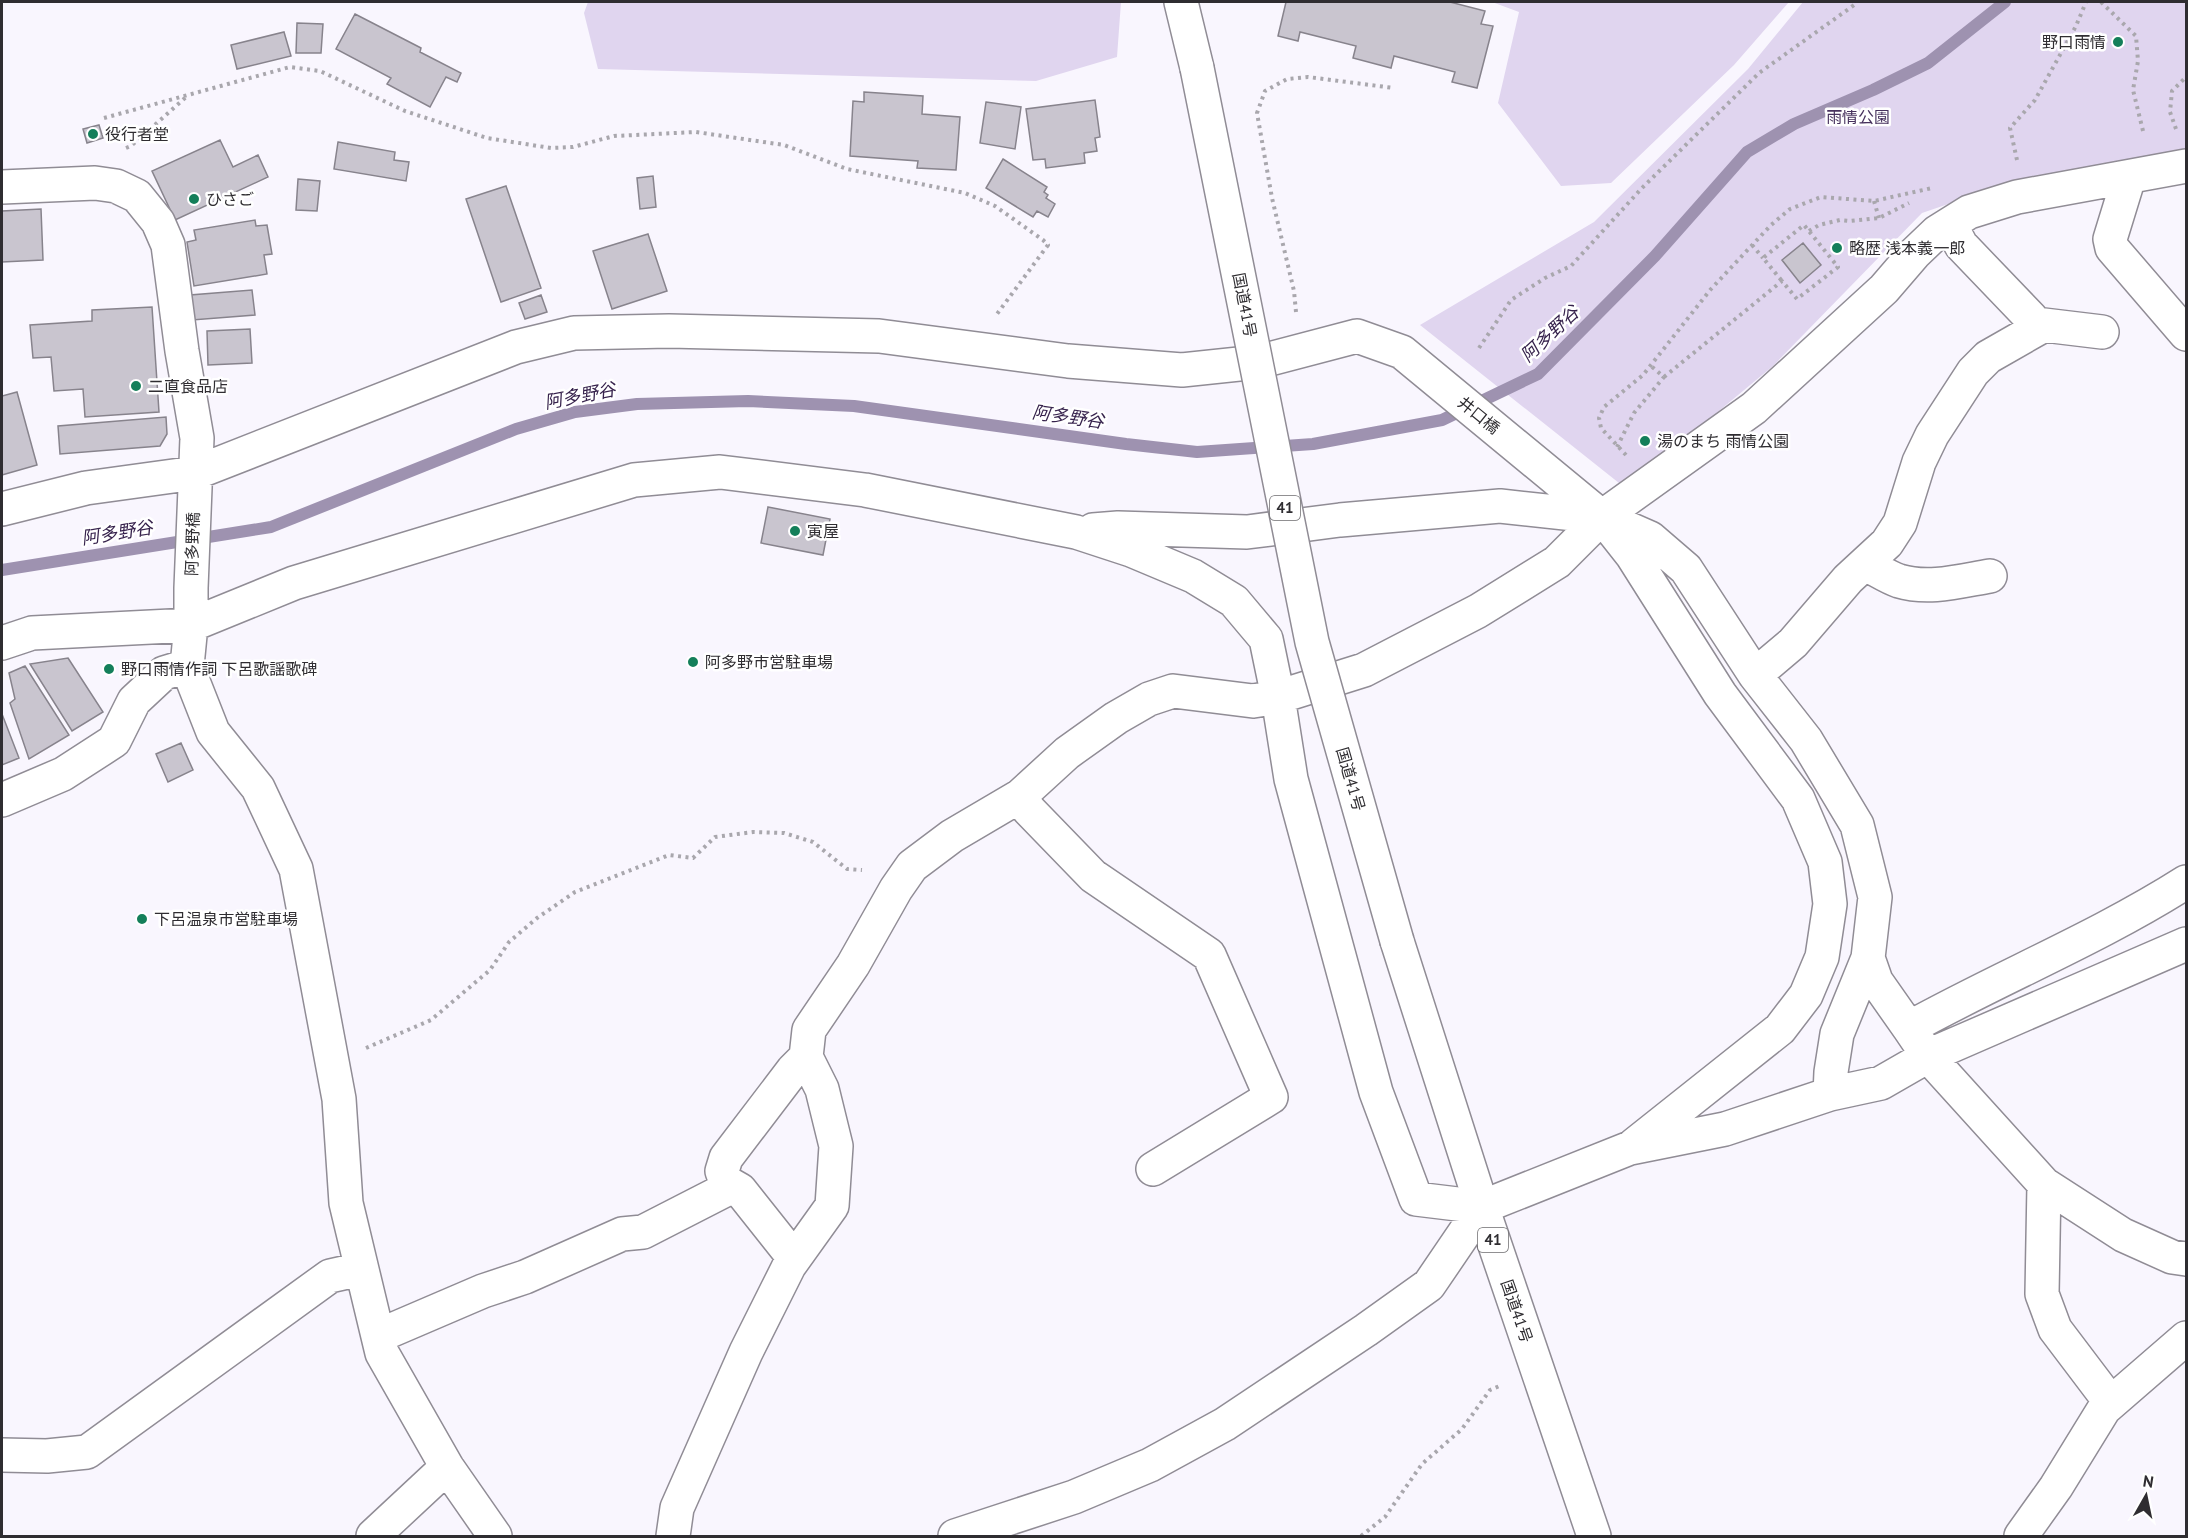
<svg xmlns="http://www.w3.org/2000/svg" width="2188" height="1538" font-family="'PT Sans','Noto Sans JP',sans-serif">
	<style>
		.green { fill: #e0d5ef }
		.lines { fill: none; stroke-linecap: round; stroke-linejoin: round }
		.stream { stroke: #9e92b0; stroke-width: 12 }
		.building { fill: #c9c5cf; stroke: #87838c; stroke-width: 1.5 }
		.minor-casing { stroke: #908c95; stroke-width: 36 }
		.highway-casing { stroke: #908c95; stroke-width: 36 }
		.path { stroke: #a9a7ad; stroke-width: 4; stroke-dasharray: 3 4.5; stroke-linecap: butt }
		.minor { stroke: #fff; stroke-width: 33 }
		.highway { stroke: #fff; stroke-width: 33 }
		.highway-bridge-casing { stroke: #908c95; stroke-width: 36; stroke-linecap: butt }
		.highway-bridge { stroke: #fff; stroke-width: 33 }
		.poi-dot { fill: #147f5a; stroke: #fff; stroke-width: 2 }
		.labels { text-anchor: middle; stroke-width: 5; stroke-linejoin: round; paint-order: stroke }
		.shield { fill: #fff; stroke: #6d6c6f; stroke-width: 1.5 }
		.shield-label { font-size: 15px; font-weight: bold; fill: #2f2d31 }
		.poi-label { font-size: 16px; fill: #2f2d31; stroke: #fff; text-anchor: start }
		.park-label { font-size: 16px; fill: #47325e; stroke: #fff }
		.street-label { font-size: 16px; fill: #2f2d31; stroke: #fff }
		.water-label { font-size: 18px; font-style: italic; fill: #36224c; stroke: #fff }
	</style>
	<rect width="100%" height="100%" fill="#f9f6fe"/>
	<path class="green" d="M588,2H1121L1117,57L1036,81L598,69L584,13Z
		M1492,2H1789L1734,65L1611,183L1561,186L1498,103L1519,12Z
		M1803,2H2186V159L1998,187L1922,213L1773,366L1708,420L1619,483L1420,325L1594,222L1748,69Z"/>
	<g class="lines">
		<path class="stream" d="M2,570L271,527L516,429L575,412L637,404L748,401L854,406L1126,444L1197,452L1313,444L1442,420L1538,374L1655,256L1747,152L1794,124L1873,90L1928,63L2005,2"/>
	</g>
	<path class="building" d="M1286,2H1450L1485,11L1481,24L1493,26L1477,88L1452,82L1455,72L1394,56L1391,68L1353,58L1356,46L1300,32L1298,41L1278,36Z
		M355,14L421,48L420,52L461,73L457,82L446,77L430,107L387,84L391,78L336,49Z
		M297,23L323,24L321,53H296Z
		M284,32L291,56L237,69L231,45Z
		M864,92L923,96L922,114L960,117L956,170L917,168L918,161L850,156L853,101L864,102Z
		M1095,100L1100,137L1095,138L1097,151L1084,153L1085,163L1046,168L1045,159L1033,160L1026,109Z
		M986,102L1021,107L1015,149L980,143Z
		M99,125L103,138L87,143L83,129Z
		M220,140L233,167L258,155L268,177L175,220L152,171Z
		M338,142L395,152L394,160L409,162L406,181L334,169Z
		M1003,159L1047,187L1044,192L1048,195L1046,198L1055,204L1048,217L1037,211L1033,217L986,188Z
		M653,176L656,207L640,209L637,178Z
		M298,179L320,181L317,211L296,210Z
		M506,186L541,288L501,302L466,199Z
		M41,209L43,260L2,262V211Z
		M255,220L256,226L267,225L272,254L264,255L267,274L194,286L187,242L196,240L194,230Z
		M648,234L667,291L612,309L593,251Z
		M1803,243L1821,265L1800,283L1782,260Z
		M252,290L255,315L192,320L190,295Z
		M541,295L547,312L525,319L519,303Z
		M152,307L159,412L85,417L83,389L54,391L51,357L33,358L30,325L92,321V310Z
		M250,329L252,363L208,365L207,331Z
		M17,392L37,465L2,475V396Z
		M166,417L167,434L160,446L60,454L58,426Z
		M768,507L830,519L823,555L761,543Z
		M68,658L103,712L72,731L30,664Z
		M25,666L69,735L29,759L10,703L15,699L9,673Z
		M2,714L19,758L2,765Z
		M181,743L193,770L168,782L156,754Z"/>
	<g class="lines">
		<defs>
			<path id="minor" d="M2125,178L2126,187L2110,239L2112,248L2186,334
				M2,187L95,183L116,186L137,196L158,222L168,245L182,351L197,438L191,588V625L187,666L213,732L258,788L296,869L339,1099L346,1203L382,1353L447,1467L495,1536
				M1950,224L1961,245L2031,318L2037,329
				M2,509L86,488L195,473L516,347L574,333L669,331L879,336L1068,361L1182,370L1258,362L1357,336L1402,352L1602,517L1632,555L1720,694L1798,799L1825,862L1830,904L1822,957L1806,995L1780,1029L1634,1145
				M1093,530L1118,528L1247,532L1340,520L1500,506L1602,517L1650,538L1686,569L1755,675L1806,740L1857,825L1875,897L1868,958L1837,1034L1831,1072L1830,1094
				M1865,564C1876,569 1887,577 1899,581C1929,590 1960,581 1990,576
				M2,643L32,633L191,625L294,583L634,480L720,472L865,490L1076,532L1131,550L1193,576L1234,601L1266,639L1278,697L1291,779L1376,1092L1416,1199L1482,1207L1630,1148L1725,1129L1830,1094L1881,1083L1928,1056L2186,944
				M1755,675L1793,643L1848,579L1887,543L1900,523L1919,462L1932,435L1973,372L1988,357L2044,325L2102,332
				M1020,796L1029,810L1093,876L1209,955L1271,1097L1153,1169
				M2,800L63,774L114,741L134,701L164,673L187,666
				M2186,882C2098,938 2001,977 1909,1028L1928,1056L2044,1184L2123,1235L2172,1257L2186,1259
				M1868,958L1876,981L1909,1028
				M2044,1184L2042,1294L2055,1329L2111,1403
				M794,1258L740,1190L726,1182L722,1171L726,1158L793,1070L806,1057
				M378,1336L483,1291L525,1277L622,1234L643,1232L723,1191L726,1182
				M2,1455L47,1456L87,1452L330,1276L361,1269
				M373,1536L447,1467
				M673,1536L677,1508L746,1352L789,1266L832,1206L836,1146L822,1089L806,1057L809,1030L853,965L896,889L912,866L952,836L1020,796L1067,753L1116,718L1149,699L1173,691L1253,701L1278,697L1364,670L1478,611L1557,562L1602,517L1754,408L1884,289L1915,253L1937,232L1969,212L2017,197L2186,166
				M955,1536L1074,1497L1150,1465L1225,1424L1366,1330L1429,1285L1482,1207
				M2021,1536L2056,1487L2104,1409L2186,1338"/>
			<path id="highway" d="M1181,2L1197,68
				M1397,941L1482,1207L1594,1536"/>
		</defs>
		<use href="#minor" class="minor-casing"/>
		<use href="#highway" class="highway-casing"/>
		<path class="path" d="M2101,2L2136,36L2138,61L2133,90L2144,135
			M104,118L290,67L320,71L405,111L487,138L551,148L573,147L614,136L696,132L784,145L847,169L965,193L995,206L1043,240L1048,245L997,314
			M2176,129L2170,112L2172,91L2186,77
			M126,148L131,146L186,97
			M2017,160L2010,128L2035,100L2076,26L2086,2
			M1874,201L1879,218
			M1809,231L1819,225L1840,220L1850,221L1879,218L1909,203
			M1752,245L1763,258
			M1296,312L1294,291L1272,198L1257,113L1265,91L1287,79L1308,77L1394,88
			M1479,348L1511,300L1545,278L1571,266L1642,188L1759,73L1857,3V2
			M1664,377L1782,281L1797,299L1838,267L1804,225L1763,258L1782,281
			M1617,447L1634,413L1664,377L1651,366
			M1626,455L1601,428L1599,418L1604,407L1643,375L1711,289L1771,225L1790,209L1821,197L1874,201L1932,188
			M366,1048L431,1020L490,970L509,942L537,918L575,892L669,855L693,858L715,837L753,832L784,833L813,842L847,869L862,870
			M1361,1536L1385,1517L1422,1464L1462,1429L1490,1390L1502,1385"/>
		<use href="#minor" class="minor"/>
		<use href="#highway" class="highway"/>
		<defs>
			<path id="highway-bridge" d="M1197,68L1312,642L1397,941"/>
		</defs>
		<use href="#highway-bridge" class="highway-bridge-casing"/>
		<use href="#highway-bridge" class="highway-bridge"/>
	</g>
	<g class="poi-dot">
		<circle cx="2118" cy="42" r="6"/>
		<circle cx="93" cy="134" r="6"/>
		<circle cx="194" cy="199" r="6"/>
		<circle cx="1837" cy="248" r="6"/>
		<circle cx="136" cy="386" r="6"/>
		<circle cx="1645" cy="441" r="6"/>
		<circle cx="795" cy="531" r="6"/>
		<circle cx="693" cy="662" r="6"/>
		<circle cx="109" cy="669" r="6"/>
		<circle cx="142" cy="919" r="6"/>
	</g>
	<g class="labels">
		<g class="shield">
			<rect x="1270" y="496" width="30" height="24" rx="4.5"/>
			<rect x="1478" y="1228" width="30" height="24" rx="4.5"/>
		</g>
		<g class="shield-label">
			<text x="1285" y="513">41</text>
			<text x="1493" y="1245">41</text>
		</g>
		<g class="poi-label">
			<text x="2106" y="48" text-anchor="end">野口雨情</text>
			<text x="105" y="140">役行者堂</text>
			<text x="206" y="205">ひさご</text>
			<text x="1849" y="254">略歴 浅本義一郎</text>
			<text x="148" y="392">二直食品店</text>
			<text x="1657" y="447">湯のまち 雨情公園</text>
			<text x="807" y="537">寅屋</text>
			<text x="705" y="668">阿多野市営駐車場</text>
			<text x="121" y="675">野口雨情作詞 下呂歌謡歌碑</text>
			<text x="154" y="925">下呂温泉市営駐車場</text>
		</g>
		<g class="park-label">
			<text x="1858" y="123">雨情公園</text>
		</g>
		<g class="street-label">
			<text transform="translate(1245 305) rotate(79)" y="6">国道41号</text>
			<text transform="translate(1479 415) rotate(39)" y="6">井口橋</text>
			<text transform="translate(192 544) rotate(-88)" y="6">阿多野橋</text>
			<text transform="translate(1351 779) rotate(74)" y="6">国道41号</text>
			<text transform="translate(1517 1311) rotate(71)" y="6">国道41号</text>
		</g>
		<g class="water-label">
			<text transform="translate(1550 334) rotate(-43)" y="6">阿多野谷</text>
			<text transform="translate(580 396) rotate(-11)" y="6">阿多野谷</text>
			<text transform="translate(1068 417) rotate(8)" y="6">阿多野谷</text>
			<text transform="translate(117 533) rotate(-9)" y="6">阿多野谷</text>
		</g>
	</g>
	<rect width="2188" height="1538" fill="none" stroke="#2f2d31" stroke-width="6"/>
	<g transform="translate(2146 1496) rotate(9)" stroke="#ffffff" stroke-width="4.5" paint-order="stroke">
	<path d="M0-4.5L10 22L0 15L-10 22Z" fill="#2f2d31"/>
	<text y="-9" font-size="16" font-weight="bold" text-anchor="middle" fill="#2f2d31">N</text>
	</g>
</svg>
